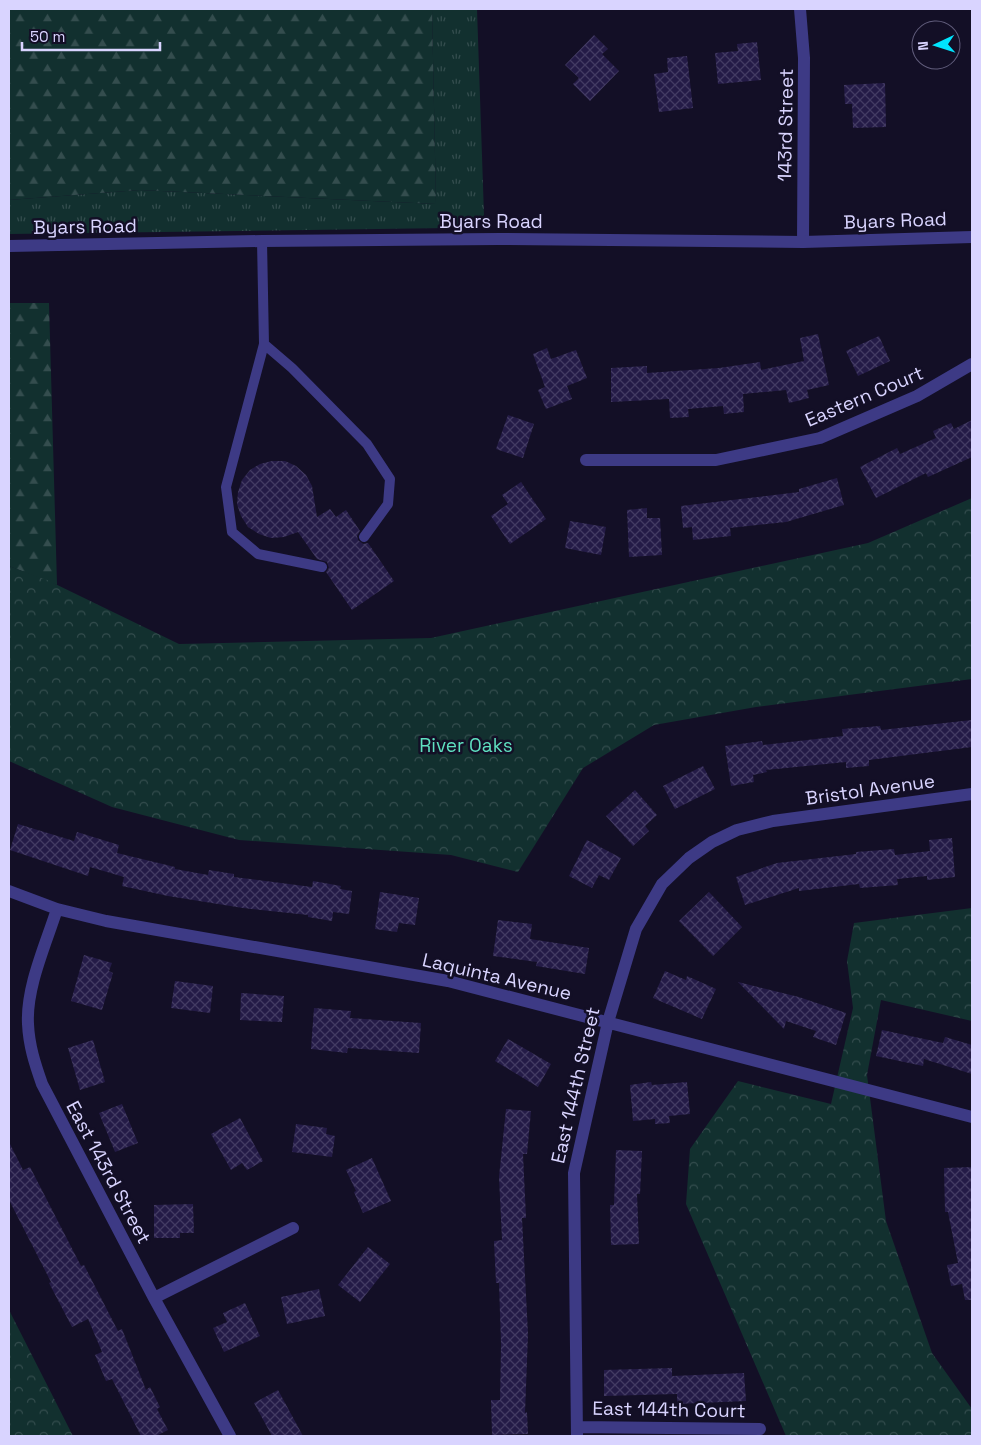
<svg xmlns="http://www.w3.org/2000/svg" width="981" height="1445" font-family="'Space Grotesk',sans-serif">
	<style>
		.grass { fill: url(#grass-tufts) }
		.forest { fill: url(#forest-firs) }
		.park { fill: url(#park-crowns) }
		.building { fill: url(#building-cross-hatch) }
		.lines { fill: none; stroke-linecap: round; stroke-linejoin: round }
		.service { stroke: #3d3a85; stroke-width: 10 }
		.minor { stroke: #3d3a85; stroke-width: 12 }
		.tertiary { stroke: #3d3a85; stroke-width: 12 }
		.labels { text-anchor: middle; stroke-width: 5; stroke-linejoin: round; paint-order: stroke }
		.street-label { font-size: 19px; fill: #d9d4ff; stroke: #130f26 }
		.park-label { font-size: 19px; fill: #5fe0c0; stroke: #130f26 }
	</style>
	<defs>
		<pattern id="grass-tufts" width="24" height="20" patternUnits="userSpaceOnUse" patternTransform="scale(1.25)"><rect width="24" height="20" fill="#12302f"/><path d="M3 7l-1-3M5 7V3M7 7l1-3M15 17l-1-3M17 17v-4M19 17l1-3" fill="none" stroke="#344d4e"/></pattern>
		<pattern id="forest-firs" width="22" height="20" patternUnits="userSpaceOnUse" patternTransform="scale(1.25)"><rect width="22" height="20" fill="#12302f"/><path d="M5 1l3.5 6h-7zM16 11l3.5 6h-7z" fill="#344d4e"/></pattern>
		<pattern id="park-crowns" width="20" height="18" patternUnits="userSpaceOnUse" patternTransform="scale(1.25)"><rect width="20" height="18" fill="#12302f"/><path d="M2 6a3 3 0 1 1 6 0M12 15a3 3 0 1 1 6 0" fill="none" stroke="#344d4e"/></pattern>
		<pattern id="building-cross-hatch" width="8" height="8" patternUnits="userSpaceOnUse" patternTransform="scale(1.25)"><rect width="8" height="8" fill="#241b47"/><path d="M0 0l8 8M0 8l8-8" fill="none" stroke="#433b63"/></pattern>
	</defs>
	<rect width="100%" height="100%" fill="#130f26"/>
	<path class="grass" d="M432,9H477L484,215L472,225L449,228L9,234V200L140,190L436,204Z"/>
	<path class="forest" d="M9,9H432L436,204L140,190L9,200Z
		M9,303H49L57,585L9,566Z"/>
	<path class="park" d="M972,498V679L756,707L654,725L583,768L518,872L451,855L239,840L112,807L9,761V566L47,580L179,644L431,638L868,543Z
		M972,908V1021L881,1000L867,1075L886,1221L932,1353L972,1409V1436H786L686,1204L690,1149L738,1081L831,1104L853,1008L847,961L854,923Z
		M9,1310L73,1436H9Z"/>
	<path class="building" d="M594,35L608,49L602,54L619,71L590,101L573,84L579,78L565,65Z
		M757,42L761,80L718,84L715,53L738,51L737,44Z
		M687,56L693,108L659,112L654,74L668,72L667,58Z
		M885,83L886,127L853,128L852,104H845L844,85Z
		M818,334L829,385L807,390L809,398L789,403L786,390L743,394L744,412L724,414L723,406L688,409L689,417L670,418L669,399L611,402V368L647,366V373L719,368L760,362L761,370L804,361L800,338Z
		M879,336L890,361L858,376L846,351Z
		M547,348L551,359L576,350L587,378L567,386L572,399L546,409L538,390L545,387L533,354Z
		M508,415L534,424L523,458L496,449Z
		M972,420V457L928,477L926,473L876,498L860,467L897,448L900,454L936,438L933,431L951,423L954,429Z
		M272,461H285L296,466L306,475L312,486L317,517L330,509L336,517L346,510L360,531L357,536L358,540L363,544L368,543L394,581L352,610L326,572L329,568L327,562L317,559L298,532L284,537L271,538L259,534L248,527L241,516L237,504L238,492L242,480L250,470L260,464Z
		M837,478L844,505L786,522L730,528L731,536L693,540L692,527L683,528L681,506L799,492V489Z
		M521,482L546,519L510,544L491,516L508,504L502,495Z
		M647,508V518H660L662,555L629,557L627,510Z
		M570,521L606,527L601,555L565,548Z
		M972,720V747L869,760V766L846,768V762L766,770L767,772L753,775L754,782L731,786L725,746L762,741L763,745L843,736L842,729L880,726L881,730Z
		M703,766L715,789L675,809L663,786Z
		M635,790L657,815L645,826L649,831L633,846L606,816Z
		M18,824L74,841L77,832L119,845L117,853L175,867V869L208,875L209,870L234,874V877L312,887L313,881L341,886L340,889L352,891L349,914L333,912L332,921L308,917V915L243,908L168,896L122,886L124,877L90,867L88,876L10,850Z
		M952,838L955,877L927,880V876L897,879L898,885L860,888L859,884L799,891V888L745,905L736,877L777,863L856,854V852L894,849L895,855L930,851L929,840Z
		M587,840L621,858L609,880L599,875L592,888L569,876Z
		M380,892L419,898L415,925L399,923L397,932L375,929Z
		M709,892L742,927L713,956L679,921Z
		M498,920L532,924L530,939L589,948L585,974L536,966L537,962L493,956Z
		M84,955L112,963L109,971L113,973L102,1010L71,1001Z
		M665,971L686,980L687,976L716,989L702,1019L653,998Z
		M175,981L213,986L210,1013L171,1008Z
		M738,982L799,997L846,1013L836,1045L813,1037L816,1031L786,1021L784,1029Z
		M241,993L284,996L282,1022L240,1020Z
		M314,1008L351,1011L350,1018L421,1023L419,1053L348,1048L347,1053L311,1049Z
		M882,1030L943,1043L945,1037L972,1045V1074L924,1059L923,1066L876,1056Z
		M508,1039L551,1064L538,1087L495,1061Z
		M93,1040L105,1082L80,1090L68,1048Z
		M651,1082L652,1085L687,1082L690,1114L669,1116L670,1123L655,1124V1119L633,1121L630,1085Z
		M122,1104L138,1143L115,1152L99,1113Z
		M506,1109L531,1111L527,1154H523L526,1218H522L528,1334L525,1413L527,1412L528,1434L492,1435L491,1400H500L501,1344L499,1283H496L494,1241L502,1240L499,1177Z
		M240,1118L263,1161L247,1170L242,1163L231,1170L211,1134Z
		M296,1124L327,1128L326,1134L335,1136L332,1157L292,1152Z
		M9,1142L23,1170L30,1167L81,1266L84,1265L118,1331L122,1329L146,1390L150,1387L160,1407L157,1409L168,1430L156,1436H141L112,1379L106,1381L95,1355L102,1352L88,1319L72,1327L49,1283L51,1282L9,1200Z
		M616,1150L642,1151L640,1194H637L639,1244L611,1245L610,1205H614Z
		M372,1158L391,1201L363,1213L354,1192L356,1191L346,1170Z
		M972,1167V1300H965L962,1284L951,1286L947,1265L958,1263L948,1212H945L944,1168Z
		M193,1204L194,1233H180V1238H154V1205Z
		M368,1247L390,1264L360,1302L338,1285Z
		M319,1289L325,1316L287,1324L281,1297Z
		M245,1303L260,1336L224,1352L213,1328L227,1322L223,1313Z
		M672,1368V1376L744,1373L746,1401L677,1404V1394L604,1396V1370Z
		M278,1390L303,1436H272L254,1403Z"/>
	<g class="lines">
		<path class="service" d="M262,241L264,344L292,368L367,444L390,479L388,504L364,537
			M264,344L226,487L232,532L258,554L322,567"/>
		<path class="minor" d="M800,9L804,58L803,242
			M586,460H716L820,438L917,396L972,364
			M9,891L57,909L106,921L448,981L972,1117
			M57,909C46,944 26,987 28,1024C29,1046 35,1064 42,1084L154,1298L230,1436
			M154,1298L293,1228
			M577,1427L760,1429
			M577,1436L574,1173L608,1022L636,929L662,884L689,858L712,842L737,830L773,821L972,794"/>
		<path class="tertiary" d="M9,246L262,241L498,239L803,242L972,237"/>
	</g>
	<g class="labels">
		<g class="street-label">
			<text transform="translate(785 125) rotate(-89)" y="7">143rd Street</text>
			<text transform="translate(895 220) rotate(-2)" y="7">Byars Road</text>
			<text x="491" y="228">Byars Road</text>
			<text transform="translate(85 226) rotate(-1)" y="7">Byars Road</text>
			<text transform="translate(864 396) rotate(-23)" y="7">Eastern Court</text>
			<text transform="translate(870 789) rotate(-8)" y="7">Bristol Avenue</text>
			<text transform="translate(497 976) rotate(13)" y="7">Laquinta Avenue</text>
			<text transform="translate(575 1085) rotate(-77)" y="7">East 144th Street</text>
			<text transform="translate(109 1172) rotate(62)" y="7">East 143rd Street</text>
			<text transform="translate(669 1409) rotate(1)" y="7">East 144th Court</text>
		</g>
		<g class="park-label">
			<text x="466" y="752">River Oaks</text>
		</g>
	</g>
	<rect width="981" height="1445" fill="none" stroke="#d9d4ff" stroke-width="20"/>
	<g transform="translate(936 45) rotate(266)"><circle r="24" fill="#130f26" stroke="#625e7d"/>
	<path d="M0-4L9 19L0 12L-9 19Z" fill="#00e5ff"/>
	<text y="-8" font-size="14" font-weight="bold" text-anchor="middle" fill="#d9d4ff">N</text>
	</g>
	<path d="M22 42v8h138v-8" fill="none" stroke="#d9d4ff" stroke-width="2.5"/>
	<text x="30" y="42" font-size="15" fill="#d9d4ff" stroke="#130f26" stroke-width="4" paint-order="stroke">50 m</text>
</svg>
